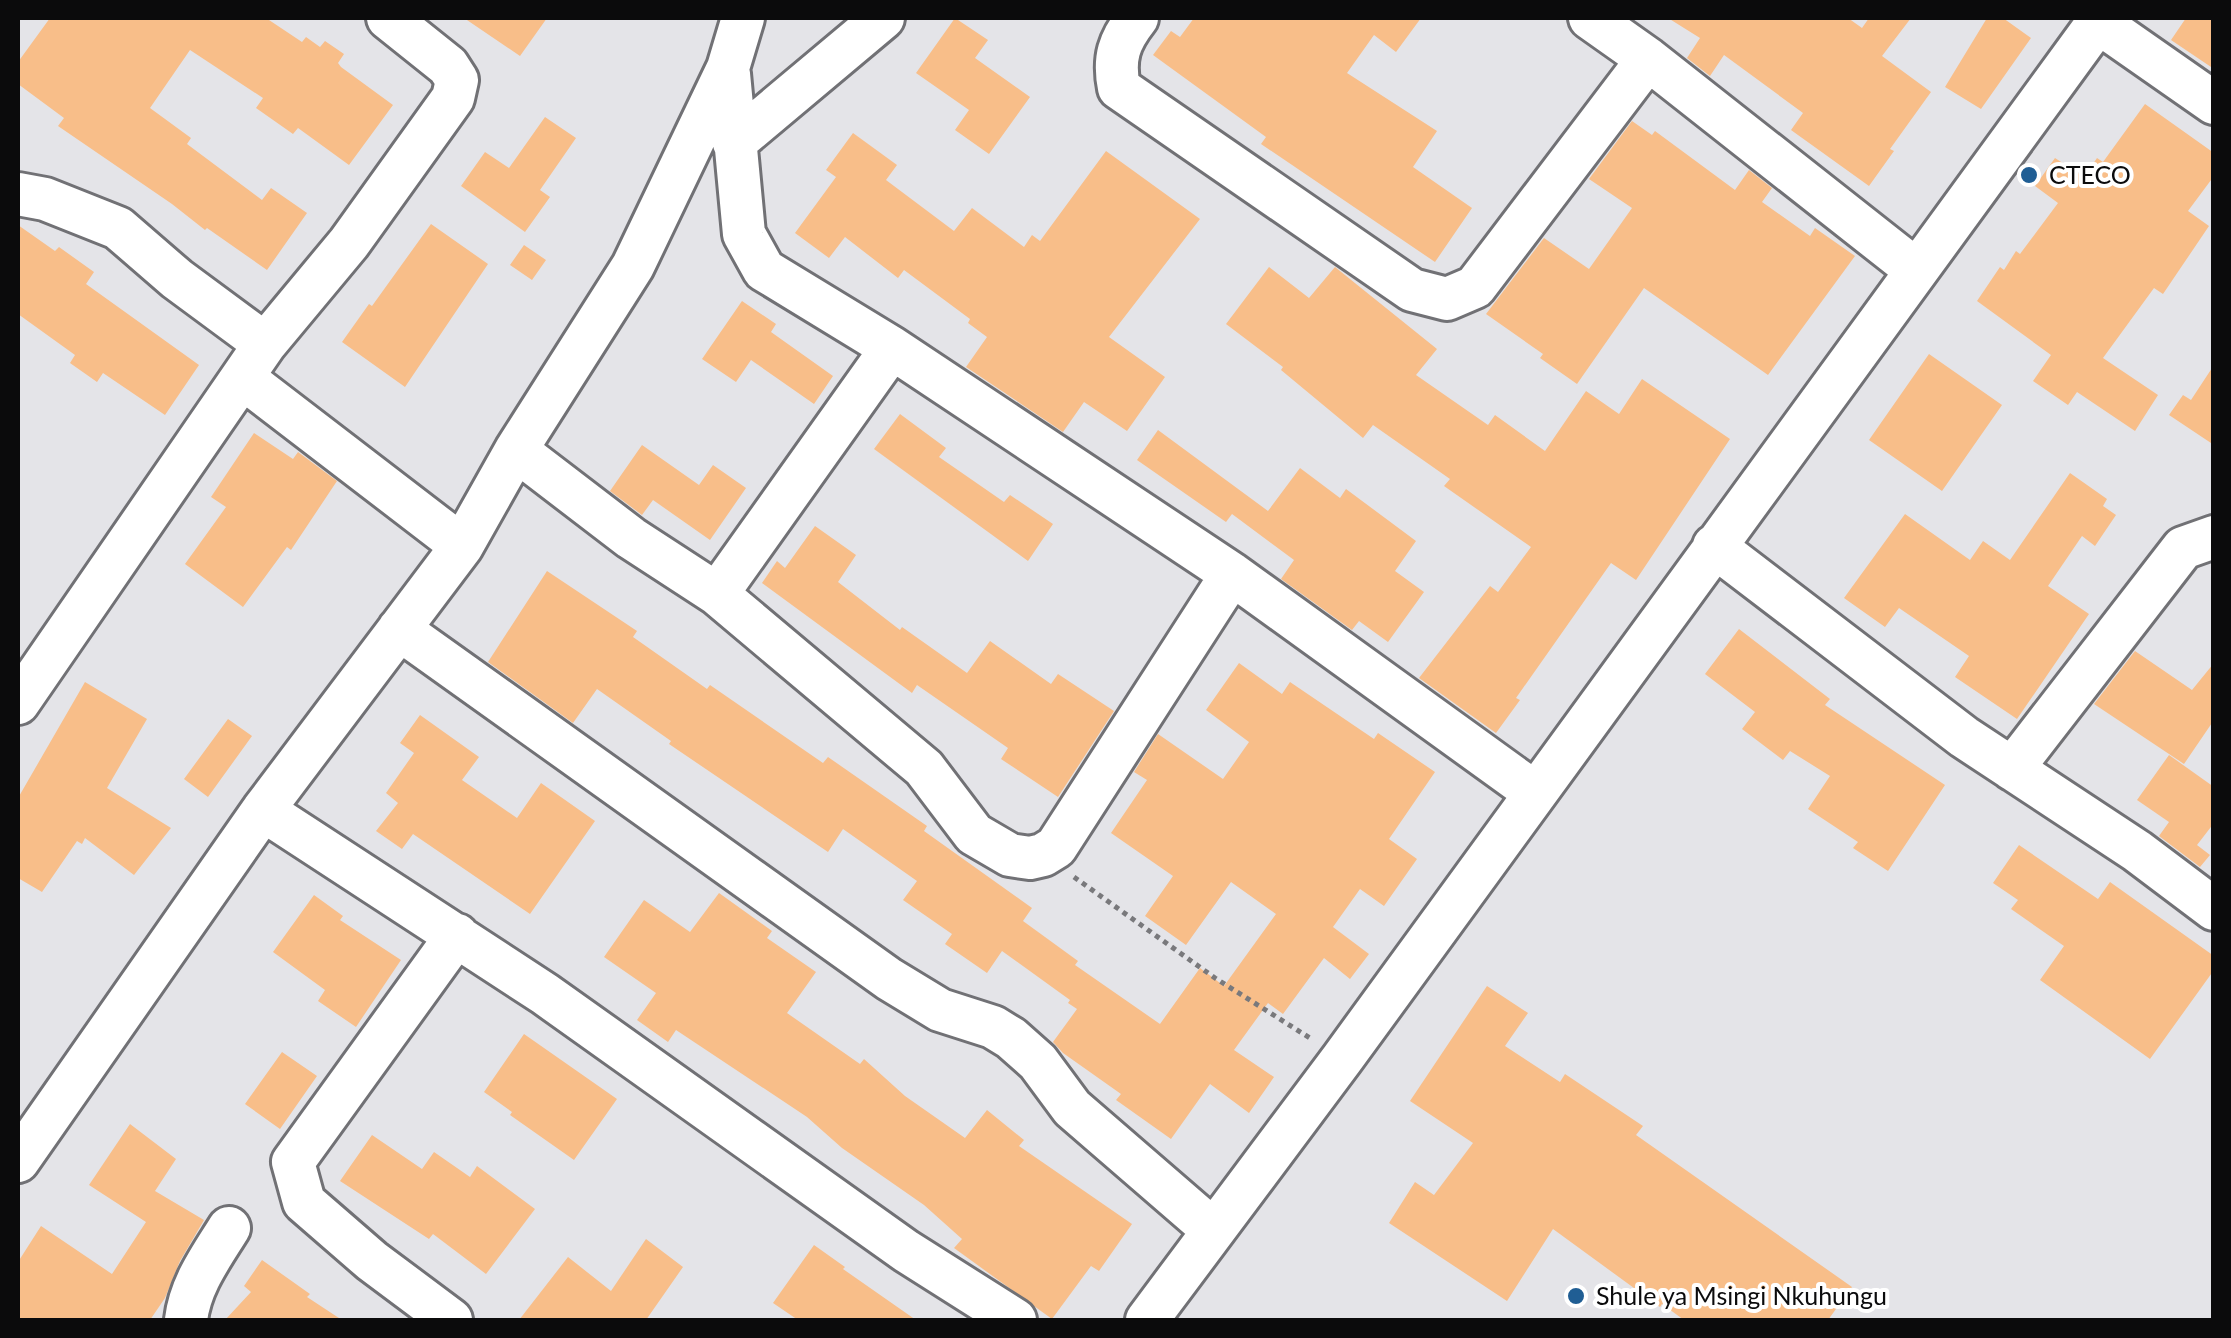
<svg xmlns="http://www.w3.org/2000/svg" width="2231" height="1338" font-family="Lato,sans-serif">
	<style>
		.building { fill: #f8be89 }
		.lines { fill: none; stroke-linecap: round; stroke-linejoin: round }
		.minor-casing { stroke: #717175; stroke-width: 48 }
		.path { stroke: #79797c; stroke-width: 5; stroke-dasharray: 5 5; stroke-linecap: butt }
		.minor { stroke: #fff; stroke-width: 42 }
		.poi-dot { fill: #205e94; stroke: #fff; stroke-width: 4 }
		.labels { text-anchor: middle; stroke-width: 8; stroke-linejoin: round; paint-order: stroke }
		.poi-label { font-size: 25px; fill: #0b0b0c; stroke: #fff; text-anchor: start }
	</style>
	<rect width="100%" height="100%" fill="#e4e4e8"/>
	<path class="building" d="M50,18H266L302,42L306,37L320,47L325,41L344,54L338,63L341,67L393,105L349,165L298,128L293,134L256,108L263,98L190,50L150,108L191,138L187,144L262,200L271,188L307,213L267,270L207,228L205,230L172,204L58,126L64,118L18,84V62Z
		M464,18H547L520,56Z
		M955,18L988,40L975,58L1030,97L989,154L955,130L969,110L916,73Z
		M1194,18H1421L1396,52L1374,35L1347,73L1437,131L1413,167L1472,208L1435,262L1261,144L1266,137L1153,55L1171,31L1180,37Z
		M1668,18H1848L1862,28L1869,18H1911L1882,56L1931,92L1890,149L1894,151L1869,186L1791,130L1803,113L1724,55L1710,76L1687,58L1700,38Z
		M1987,18H2003L2031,38L1981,109L1945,87Z
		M2186,18H2214V69L2171,40Z
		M2145,104L2214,153V176L2188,211L2209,226L2163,294L2154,288L2103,358L2158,395L2135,431L2077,392L2068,405L2033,381L2051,355L1977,301L2000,267L2004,270L2016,251L2020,254L2058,203L2035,186L2055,158L2084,177L2097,158L2103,162Z
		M545,117L576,138L540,190L550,197L525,232L461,186L485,152L509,168Z
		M1632,121L1652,135L1655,131L1735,190L1749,170L1772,188L1762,202L1810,236L1815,228L1855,256L1768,375L1644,288L1577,384L1540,358L1543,354L1486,314L1544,238L1589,269L1632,208L1589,179Z
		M853,133L897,165L886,180L954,231L972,208L1024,247L1032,235L1040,241L1106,151L1200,219L1109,337L1165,377L1127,431L1084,402L1063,432L966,367L987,337L968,323L970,319L904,270L898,278L845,237L829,258L795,233L836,177L826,170Z
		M431,224L488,264L405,387L342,342L369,304L372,306Z
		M18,225L55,251L59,247L94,272L86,284L199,365L165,415L103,373L97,382L70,363L75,355L18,314Z
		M524,245L546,260L532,280L510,265Z
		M1269,267L1309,298L1335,267L1437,349L1416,375L1488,425L1495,415L1545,451L1586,391L1619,414L1642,379L1730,439L1636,580L1611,563L1516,698L1520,700L1496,733L1419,678L1490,586L1498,592L1531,547L1444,486L1450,479L1373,425L1363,438L1281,370L1283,367L1226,324Z
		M742,301L776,324L771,332L833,376L814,404L751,360L736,382L702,359Z
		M1929,354L2002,405L1942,491L1869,440Z
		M2214,365V445L2169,415L2183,395L2191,400Z
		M900,414L946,448L939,457L1004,502L1010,495L1053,524L1028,561L874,449Z
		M1158,430L1268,511L1300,468L1340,498L1346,489L1416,541L1395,571L1424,592L1388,642L1359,621L1352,630L1281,579L1294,560L1232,514L1226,522L1137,460Z
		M254,433L293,459L298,452L337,481L291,550L287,547L243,607L185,564L226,507L211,497Z
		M642,445L699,485L713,465L746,488L710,540L653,500L642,515L610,491Z
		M2070,473L2107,499L2103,506L2116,515L2095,546L2082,536L2048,586L2089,614L2017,719L1955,677L1969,656L1899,608L1885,627L1844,598L1905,514L1970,560L1983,541L2010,560Z
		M815,526L856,555L838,582L900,630L902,627L967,673L990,641L1051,684L1058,674L1114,711L1058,797L1001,759L1008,748L917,685L912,693L762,583L777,561L785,568Z
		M547,571L637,631L633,637L707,689L710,685L823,763L828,757L927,826L924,831L1032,908L1023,921L1078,961L1075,965L1160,1024L1200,968L1224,986L1276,914L1231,882L1186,945L1145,916L1173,876L1111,833L1147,780L1134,772L1158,734L1223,779L1249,742L1206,710L1239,663L1282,694L1290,682L1374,739L1378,733L1435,772L1389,839L1417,859L1384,906L1360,889L1333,927L1369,954L1350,979L1324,958L1283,1014L1268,1003L1234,1050L1274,1077L1249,1113L1210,1084L1171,1139L1116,1100L1121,1094L1063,1053L1053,1042L1077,1009L1068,1003L1070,1000L1002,951L987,973L945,944L952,934L903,900L917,881L843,829L828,852L669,744L671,741L597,689L573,723L488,662Z
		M1739,629L1830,699L1825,705L1945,785L1888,871L1853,848L1858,842L1808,809L1830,776L1790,751L1783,760L1742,729L1755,712L1705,674Z
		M2135,651L2192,690L2214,663V720L2184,764L2094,704Z
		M85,682L147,719L107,788L171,828L134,875L85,838L82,844L77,841L42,892L18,878V798Z
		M420,715L479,757L462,780L517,818L541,783L595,821L530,914L413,834L402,849L376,831L398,803L386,793L414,753L400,743Z
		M228,719L252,736L208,797L184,779Z
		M2169,755L2214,787V823L2197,845L2210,855L2200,867L2159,836L2169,822L2137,800Z
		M2019,845L2098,899L2110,882L2214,956V970L2150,1059L2040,980L2064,946L2011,909L2018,900L1993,883Z
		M719,893L772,931L767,938L816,972L787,1013L860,1064L864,1059L905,1096L965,1138L987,1110L1024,1140L1019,1146L1132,1224L1099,1271L1091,1266L1052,1319L954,1248L962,1239L924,1205L842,1148L807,1117L676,1030L668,1042L637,1020L656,993L604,957L644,900L690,932Z
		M314,895L343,916L340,920L401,960L356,1027L318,1001L325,990L273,952Z
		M1487,986L1528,1013L1505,1046L1560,1082L1565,1074L1643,1126L1636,1135L1852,1287L1828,1320H1684L1662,1304L1660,1307L1553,1229L1507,1301L1389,1223L1415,1182L1434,1195L1473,1143L1410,1101Z
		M524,1034L617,1099L574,1160L510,1115L512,1112L484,1092Z
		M282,1052L317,1076L280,1129L245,1104Z
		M130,1124L176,1159L155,1191L204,1220L180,1261L165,1298L150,1320H18V1262L41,1226L112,1274L146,1222L89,1185Z
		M372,1135L422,1169L434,1152L470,1177L477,1166L535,1209L486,1274L433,1234L429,1239L340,1181Z
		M646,1239L683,1267L646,1320H519L568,1257L611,1291Z
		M814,1245L845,1267L843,1269L916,1320H798L773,1303Z
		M262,1260L310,1294L307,1297L342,1320H225L251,1292L244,1286Z"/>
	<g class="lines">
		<defs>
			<path id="minor" d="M1137,18C1119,41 1113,58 1119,88L1412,290L1447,299L1475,287L1648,59
				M1590,18L1648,59L1916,270
				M2098,22L2214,103
				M729,74L744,234L764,270L892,348L1232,574L1534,792
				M734,143L883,18
				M18,194L45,199L118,228L177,279L265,344
				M243,378L462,546
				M516,450L631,538L717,594L924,768L974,834L1010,855L1030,858L1043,855L1056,847L1232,574
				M1714,546L1964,737L2137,851L2214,909
				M717,594L892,348
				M399,629L889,979L940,1010L993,1027L1011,1038L1038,1062L1072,1108L1213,1230
				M18,703L265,344L349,243L453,98L457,80L448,66L388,18
				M2012,769L2183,548L2214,537
				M263,810L545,994L906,1251L1015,1320
				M18,1161L263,810L462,546L516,450L633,266L728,68L743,18
				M186,1320C190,1285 211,1257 229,1228
				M451,1320L372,1261L304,1202L293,1162L457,935
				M1147,1320L1342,1059L2101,18"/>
		</defs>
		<use href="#minor" class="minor-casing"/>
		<path class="path" d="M1074,877L1215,978L1313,1040"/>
		<use href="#minor" class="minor"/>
	</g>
	<g class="poi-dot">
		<circle cx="2029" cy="175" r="10"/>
		<circle cx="1576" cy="1296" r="10"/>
	</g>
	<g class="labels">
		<g class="poi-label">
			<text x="2049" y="184">CTECO</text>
			<text x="1596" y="1305">Shule ya Msingi Nkuhungu</text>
		</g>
	</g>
	<rect width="2231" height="1338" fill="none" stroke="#0b0b0c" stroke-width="40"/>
</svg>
